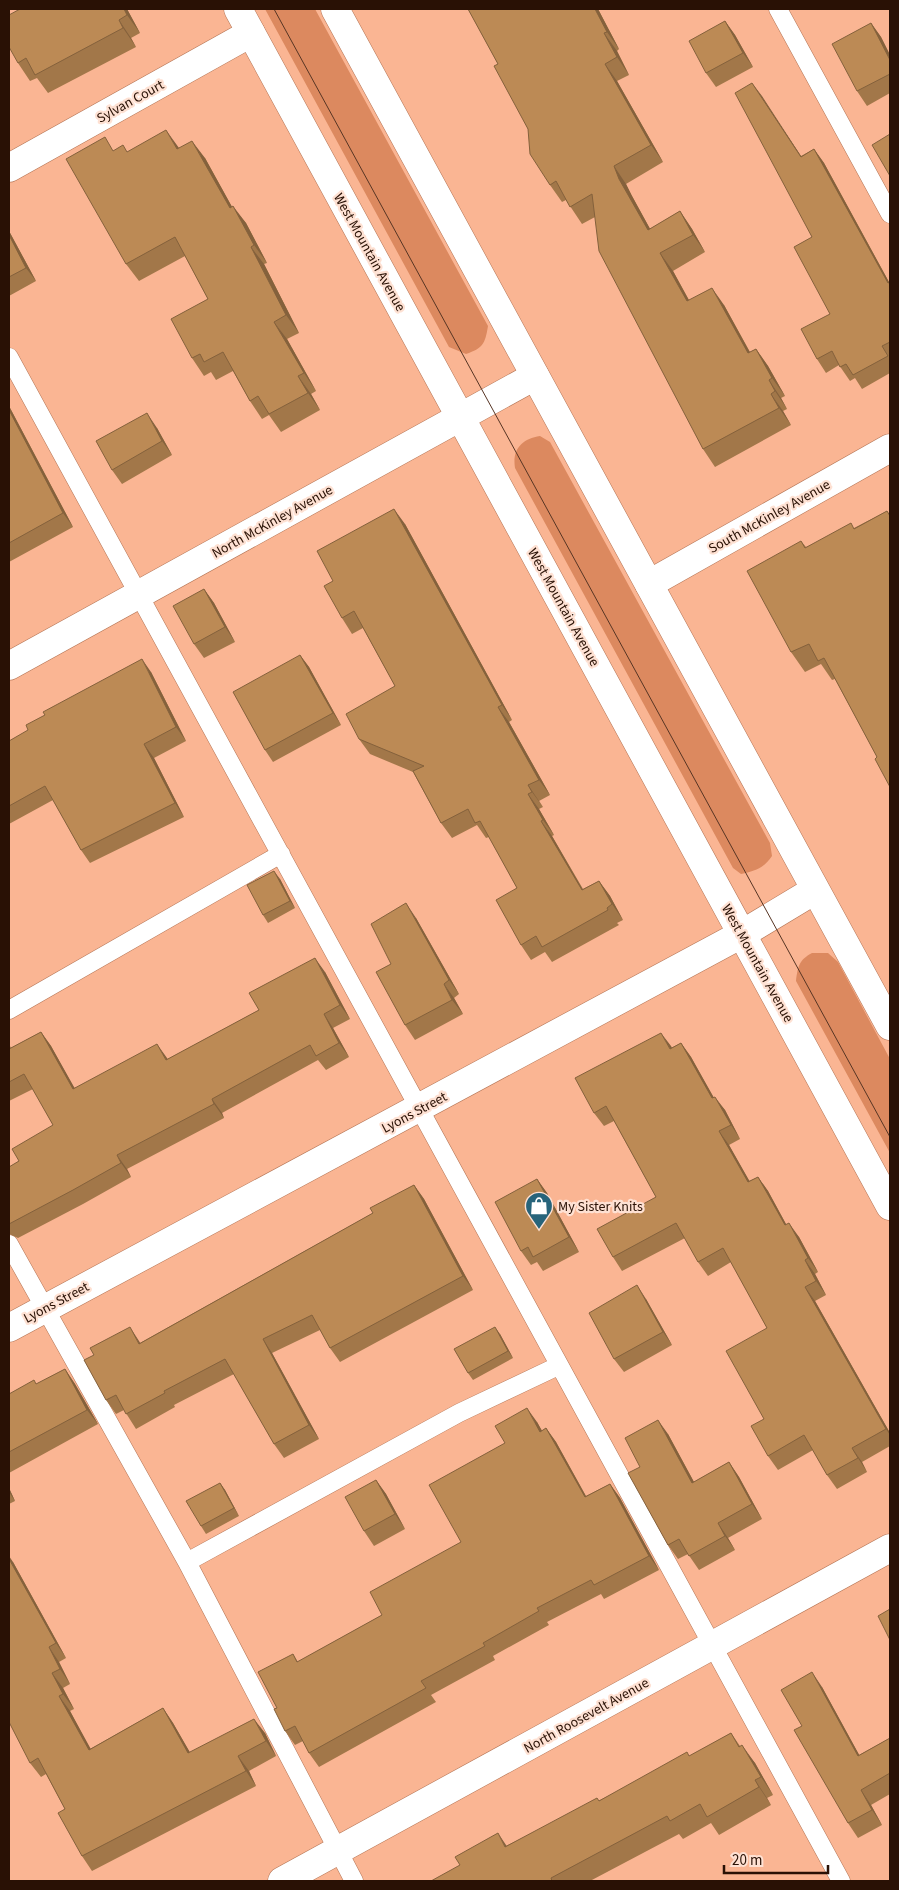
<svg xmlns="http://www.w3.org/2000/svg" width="899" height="1890" font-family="'Source Sans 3',sans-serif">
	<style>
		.green { fill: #dc895f }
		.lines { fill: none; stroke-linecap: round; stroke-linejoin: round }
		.lane-casing { stroke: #b47454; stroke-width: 19 }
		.street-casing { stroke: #b47454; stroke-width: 29 }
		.secondary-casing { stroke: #b47454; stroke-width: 29 }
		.lane { stroke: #fff; stroke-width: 18 }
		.street { stroke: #fff; stroke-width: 28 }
		.secondary { stroke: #fff; stroke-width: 28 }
		.tram { stroke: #573524; stroke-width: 1 }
		.wall { fill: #a27749 }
		.shaded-wall { fill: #84613c }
		.building { fill: #bc8a55; stroke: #84613c }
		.labels { text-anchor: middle; stroke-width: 4.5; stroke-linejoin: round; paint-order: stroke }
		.street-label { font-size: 14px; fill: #291105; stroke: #fee1d3 }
		.poi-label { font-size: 14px; fill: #291105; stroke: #fee1d3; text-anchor: start }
	</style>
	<rect width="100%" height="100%" fill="#fab593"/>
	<path class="green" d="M265,9H315L488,326C485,344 483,348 466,354L449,347Z
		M540,436L550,442L770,843L772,856C764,868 755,871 741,874L733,868L515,468C512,449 522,439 540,436Z
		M812,953H828L838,962L890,1059V1153L796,981C798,966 799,960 812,953Z"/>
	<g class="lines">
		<defs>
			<path id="lane" d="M778,9L890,214
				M9,357L841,1881
				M9,1010L281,854
				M9,1244L187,1562L354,1881
				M187,1562L459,1413L558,1366"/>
			<path id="street" d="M9,168L251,33
				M649,584L890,448
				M9,666L535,376
				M9,1328L742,934L815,890
				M282,1881L890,1548"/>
			<path id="secondary" d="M238,9L890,1206
				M335,9L890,1026"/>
		</defs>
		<use href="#lane" class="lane-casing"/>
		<use href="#street" class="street-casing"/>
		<use href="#secondary" class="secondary-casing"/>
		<use href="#lane" class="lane"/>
		<use href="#street" class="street"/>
		<use href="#secondary" class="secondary"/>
		<path class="tram" d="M274,9L890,1137"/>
	</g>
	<path class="wall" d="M20,9H127L140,33L131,38L136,47L48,93L37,78L30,81L18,63Z
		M468,9H598L619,49L617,51L629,75L617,81L663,162L626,184L632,196L650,229L680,211L692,229L705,252L673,271L689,300L724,305L750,352L756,349L768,366L785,396L781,398L787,409L783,411L791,425L715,467L703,449L595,217L582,224L566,200L562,202L550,185L528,129L498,64Z
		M725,21L735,35L753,67L716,87L706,73Z
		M871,23L881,37L890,55V93L867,106L857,91Z
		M752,83L801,156L814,149L824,163L889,282H890V373L862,389L855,378L850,381L839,365L826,373L817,359L830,314L812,237Z
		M179,148L205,158L232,207L246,223L267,263L264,264L299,333L287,339L316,391L311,394L320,410L281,432L269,415L262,419L250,401L233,371L216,380L211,372L204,376L192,358L208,299L185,256L139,281L126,264L115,150L127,152Z
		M9,231L36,281L9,296Z
		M9,406L73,527L9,562Z
		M157,428L172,455L122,484L112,470Z
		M887,511L890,515V787L877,757L835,679L832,680L821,664L805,672L791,652L801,541L806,547L854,528Z
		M405,524L512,720L509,722L550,795L539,801L543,807L539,809L554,835L552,836L583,889L599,881L610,896L623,920L617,923L619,925L552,962L545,952L531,960L521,945L517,888L489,837L486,838L477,825L452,838L441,823L413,772L370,754L359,739L395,686L363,628L352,634L342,618L333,581Z
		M204,589L214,603L235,642L204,658L194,644Z
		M300,655L309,667L341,725L273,762L265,750Z
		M151,672L186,741L154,758L184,817L90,863L81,850L53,800L9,824V741Z
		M280,879L295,908L268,923L263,915Z
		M416,918L459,994L454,998L463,1014L415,1040L405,1025L391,964Z
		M325,972L350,1019L333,1028L349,1057L326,1070L318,1060L222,1113L224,1118L127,1169L131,1177L83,1204L18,1238L9,1234V1167L19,1161L53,1125L33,1089L9,1101V1044L11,1048L41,1032L51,1046L74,1088L168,1059L259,1010Z
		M681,1043L691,1057L713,1097L725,1110L740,1139L729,1145L749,1181L758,1177L768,1191L786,1224L799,1237L818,1272L815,1274L826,1295L815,1301L890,1433V1446L862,1462L867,1472L837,1489L827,1475L813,1450L778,1470L768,1456L764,1419L767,1328L731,1262L708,1276L698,1262L685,1238L622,1271L613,1257L656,1197L614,1121L604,1126L594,1113L671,1048Z
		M537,1179L547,1193L579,1252L543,1271L537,1262L531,1265L521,1251Z
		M414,1185L424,1199L473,1290L340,1362L330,1348L320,1330L272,1353L319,1439L284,1458L274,1444L234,1374L174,1405L175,1407L136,1429L124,1410L116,1414L106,1400L94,1355L140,1343L373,1213Z
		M646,1299L672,1345L624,1372L614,1359Z
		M500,1334L513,1358L473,1380L468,1373Z
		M65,1369L75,1384L98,1424L9,1473V1415L37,1384Z
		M537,1422L542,1431L546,1428L556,1442L586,1496L610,1484L620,1498L659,1570L604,1599L601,1594L547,1622L549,1625L493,1656L495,1660L431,1695L436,1702L319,1767L309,1753L303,1741L295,1745L285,1731L277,1708L293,1654L298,1662L382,1615L461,1542L505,1443Z
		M668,1434L694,1482L729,1462L739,1477L762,1519L728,1538L735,1550L699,1570L688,1554L678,1559L668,1545L640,1467Z
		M376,1480L386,1494L405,1529L374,1546L364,1531Z
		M220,1483L225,1490L239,1516L206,1534L201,1526Z
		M9,1488L15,1501L9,1504Z
		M13,1562L66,1658L59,1662L70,1684L63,1688L74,1709L70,1711L90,1749L163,1708L173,1723L190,1753L265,1733L276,1756L249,1771L256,1786L92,1871L82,1856L65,1809L46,1774L41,1777L30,1763Z
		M822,1687L859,1755L890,1738V1794L871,1805L882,1825L858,1838L848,1823L802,1726Z
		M731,1733L740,1746L755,1763L773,1795L767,1798L771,1805L719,1835L711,1823L683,1839L679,1834L590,1881H431L506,1846L690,1756Z"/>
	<path class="shaded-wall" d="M124,9H127L140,33L127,15Z
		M595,9H598L619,49L607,32Z
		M119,20L131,38L136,47L123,28Z
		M725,21L735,35L753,67L743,53Z
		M871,23L881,37L890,55V60Z
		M604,33L617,51L629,75L617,57Z
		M605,64L617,81L663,162L651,145Z
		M752,83L762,96L810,170L801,157Z
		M166,130L179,148L177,149Z
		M192,141L205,158L242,225L230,208Z
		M814,149L824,163L890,284L888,283Z
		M614,166L626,184L632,196L660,247L648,230L619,179Z
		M233,206L246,223L267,263L254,245Z
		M680,211L692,229L705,252L693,235Z
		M9,231L36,281L26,268L9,235Z
		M251,247L264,264L299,333L286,315Z
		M660,253L673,271L699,319L687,301Z
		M712,288L724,305L760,371L748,353Z
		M274,322L287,339L316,391L304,373Z
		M756,349L768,366L785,396L772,378Z
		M298,376L311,394L320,410L308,393Z
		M769,380L781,398L787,409L775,391Z
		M771,394L783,411L791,425L779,408Z
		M9,406L10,408L73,527L63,513L9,410Z
		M147,413L157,428L172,455L162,441Z
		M394,509L405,524L512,720L502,705Z
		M204,589L214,603L235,642L225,627Z
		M300,655L309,667L341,725L333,713Z
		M142,659L151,672L186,741L176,727Z
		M498,707L509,722L550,795L539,780Z
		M144,744L154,758L184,817L175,803Z
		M528,785L539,801L543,807L532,792Z
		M528,794L539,809L554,835L543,820Z
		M541,821L552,836L592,906L582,890Z
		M274,871L280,879L295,908L290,901Z
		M599,881L610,896L623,920L612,904Z
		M406,903L416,918L459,994L449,980Z
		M315,958L325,972L350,1019L340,1005Z
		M444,984L454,998L463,1014L452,1000Z
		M324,1014L333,1028L349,1057L339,1043Z
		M41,1032L51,1046L83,1103L73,1089Z
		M661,1033L671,1046L680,1063L670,1049Z
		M681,1043L691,1057L722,1112L712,1098Z
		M157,1044L167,1058L176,1074L166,1060Z
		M715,1097L725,1110L740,1139L731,1125Z
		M212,1099L222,1113L224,1118L214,1104Z
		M719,1131L729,1145L758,1196L748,1182Z
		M117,1155L127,1169L131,1177L121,1163Z
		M758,1177L768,1191L794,1239L785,1225Z
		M537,1179L547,1193L579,1252L569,1237Z
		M414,1185L424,1199L473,1290L463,1276Z
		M789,1223L799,1237L818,1272L808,1258Z
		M805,1260L815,1274L826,1295L816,1281Z
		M637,1285L646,1299L672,1345L663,1332Z
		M805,1287L815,1301L890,1433V1435L886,1429Z
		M130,1327L139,1341L149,1358L139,1344Z
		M495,1327L500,1334L513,1358L508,1351Z
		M263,1339L272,1353L319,1439L309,1425Z
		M65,1369L75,1384L98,1424L87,1410Z
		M527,1408L537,1422L550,1445L540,1432Z
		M658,1420L668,1434L702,1497L692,1483Z
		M546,1428L556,1442L594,1511L585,1497Z
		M852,1448L862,1462L867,1472L858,1458Z
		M729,1462L739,1477L762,1519L752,1504Z
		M376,1480L386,1494L405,1529L395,1514Z
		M220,1483L225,1490L239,1516L234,1508Z
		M610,1484L620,1498L659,1570L649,1556Z
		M9,1488L15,1501L9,1492Z
		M718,1523L728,1538L735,1550L725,1536Z
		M9,1556L13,1562L66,1658L56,1643L9,1559Z
		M49,1647L59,1662L70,1684L60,1669Z
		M812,1672L822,1687L868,1771L858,1756Z
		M52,1673L63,1688L74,1709L63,1694Z
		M59,1696L70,1711L99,1764L89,1750Z
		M163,1708L173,1723L199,1768L188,1753Z
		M254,1719L265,1733L276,1756L266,1741Z
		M742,1745L755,1763L773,1795L761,1777Z
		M238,1756L249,1771L256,1786L246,1771Z
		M755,1780L767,1798L771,1805L759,1787Z
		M861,1790L871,1805L882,1825L872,1810Z
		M498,1833L510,1851L505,1847Z"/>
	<path class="building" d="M20,9H124L127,15L119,20L123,28L35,75L26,58L18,63L9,47V15Z
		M468,9H595L607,32L604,33L617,57L605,64L651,145L614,166L619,179L648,230L680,211L693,235L660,253L687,301L712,288L748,353L756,349L772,378L769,380L775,391L771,394L779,408L703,449L599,251L592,194L570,207L556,181L550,185L530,154L528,129L494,66L498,64Z
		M725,21L743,53L706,73L689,41Z
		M871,23L890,60V74L857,91L832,44Z
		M752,83L801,157L814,149L888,283L890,282V342L882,346L888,356L853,375L846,364L840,367L832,351L817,359L801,329L830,314L794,247L812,237L735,93Z
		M166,130L177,149L192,141L230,208L233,206L254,245L251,247L286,315L274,322L304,373L298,376L308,393L269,414L258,396L250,401L223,352L204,362L200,354L192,358L171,319L208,299L175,237L126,264L66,159L105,137L113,151L123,145L127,152Z
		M890,134V176L872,145Z
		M9,235L26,268L9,277Z
		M9,410L63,513L9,543Z
		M147,413L162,441L112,470L96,441Z
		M394,509L502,705L498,707L539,780L528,785L532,792L528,794L543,820L541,821L582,890L599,881L612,904L607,908L608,910L542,947L536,936L521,945L496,900L517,888L480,821L475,823L468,809L441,823L413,771L424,766L359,739L346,714L395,686L354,611L342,618L324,586L333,581L317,551Z
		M887,511L890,516V787L875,759L877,757L824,658L818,661L809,644L791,652L747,571L801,541L805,548L851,523L854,529Z
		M204,589L225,627L194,644L173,606Z
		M300,655L333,713L265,750L233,692Z
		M142,659L176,727L144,744L175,803L81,850L45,786L9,806V741L28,730L26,725L45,715L43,712Z
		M274,871L290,901L263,915L247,885Z
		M406,903L449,980L444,984L452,1000L405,1025L376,972L391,964L371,924Z
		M315,958L340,1005L324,1014L339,1043L316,1056L310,1045L212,1099L214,1104L117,1155L121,1163L73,1190L9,1224V1167L19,1161L12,1149L53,1125L24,1074L9,1082V1049L41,1032L73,1089L157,1044L166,1060L259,1010L249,993Z
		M661,1033L670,1049L681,1043L712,1098L715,1097L731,1125L719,1131L748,1182L758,1177L785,1225L789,1223L808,1258L805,1260L816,1281L805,1287L886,1429L852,1448L858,1458L827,1475L804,1435L768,1456L751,1426L764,1419L726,1351L767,1328L723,1248L698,1262L676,1223L613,1257L597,1229L656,1197L606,1106L594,1113L575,1078Z
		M537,1179L569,1237L533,1257L528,1247L521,1251L495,1202Z
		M414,1185L463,1276L330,1348L312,1315L263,1339L309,1425L274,1444L225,1359L164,1391L165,1393L126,1414L116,1395L106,1400L84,1360L94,1355L90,1348L130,1327L139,1344L373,1213L370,1208Z
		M637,1285L663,1332L614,1359L589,1313Z
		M495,1327L508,1351L468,1373L454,1349Z
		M65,1369L87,1410L9,1452V1394L34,1380L36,1384Z
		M527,1408L540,1432L546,1428L585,1497L610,1484L649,1556L594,1585L591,1580L537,1608L539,1611L483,1643L485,1646L421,1681L426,1688L309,1753L295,1726L285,1731L274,1709L277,1708L258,1672L293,1654L297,1662L382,1615L370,1592L461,1542L429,1485L505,1443L495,1426Z
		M658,1420L692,1483L729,1462L752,1504L718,1523L725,1536L689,1556L679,1539L668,1545L628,1473L640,1467L625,1438Z
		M376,1480L395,1514L364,1531L345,1497Z
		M220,1483L234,1508L201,1526L186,1501Z
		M9,1559L56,1643L49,1647L60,1669L52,1673L63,1694L59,1696L89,1750L163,1708L188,1753L254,1719L266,1741L238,1756L246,1771L82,1856L58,1813L65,1809L38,1758L30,1763L9,1722Z
		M890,1609V1640L878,1616Z
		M812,1672L858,1756L890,1738V1773L861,1790L872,1810L848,1823L794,1730L802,1726L781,1690Z
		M731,1733L739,1747L742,1745L761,1777L755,1780L759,1787L707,1817L700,1804L670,1821L667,1816L551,1878L552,1881H431L460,1865L455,1857L498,1833L505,1847L597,1798L599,1801L687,1752L689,1756Z"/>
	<defs>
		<symbol id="shop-pin" viewBox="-11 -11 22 30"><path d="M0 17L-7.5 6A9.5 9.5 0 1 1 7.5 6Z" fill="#27647b" stroke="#fee1d3"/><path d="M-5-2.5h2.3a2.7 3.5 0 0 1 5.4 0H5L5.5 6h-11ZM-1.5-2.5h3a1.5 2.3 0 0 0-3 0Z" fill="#fff"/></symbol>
	</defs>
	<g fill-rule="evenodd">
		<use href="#shop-pin" x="523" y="1190" width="32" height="43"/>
	</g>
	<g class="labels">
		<g class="street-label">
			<text transform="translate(130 101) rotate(-29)" y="5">Sylvan Court</text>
			<text transform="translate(370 252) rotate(61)" y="5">West Mountain Avenue</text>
			<text transform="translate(769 516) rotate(-29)" y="5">South McKinley Avenue</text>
			<text transform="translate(272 521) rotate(-29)" y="5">North McKinley Avenue</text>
			<text transform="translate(564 607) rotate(61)" y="5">West Mountain Avenue</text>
			<text transform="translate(758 963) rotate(61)" y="5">West Mountain Avenue</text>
			<text transform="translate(414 1112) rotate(-28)" y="5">Lyons Street</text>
			<text transform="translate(56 1302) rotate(-28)" y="5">Lyons Street</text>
			<text transform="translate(586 1715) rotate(-29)" y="5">North Roosevelt Avenue</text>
		</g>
		<g class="poi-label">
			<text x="558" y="1211">My Sister Knits</text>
		</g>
	</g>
	<rect width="899" height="1890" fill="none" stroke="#291105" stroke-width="20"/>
	<path d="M724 1865v8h104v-8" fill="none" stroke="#291105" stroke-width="2.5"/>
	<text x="732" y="1865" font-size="15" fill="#291105" stroke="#fee1d3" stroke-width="4" paint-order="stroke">20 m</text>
</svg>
